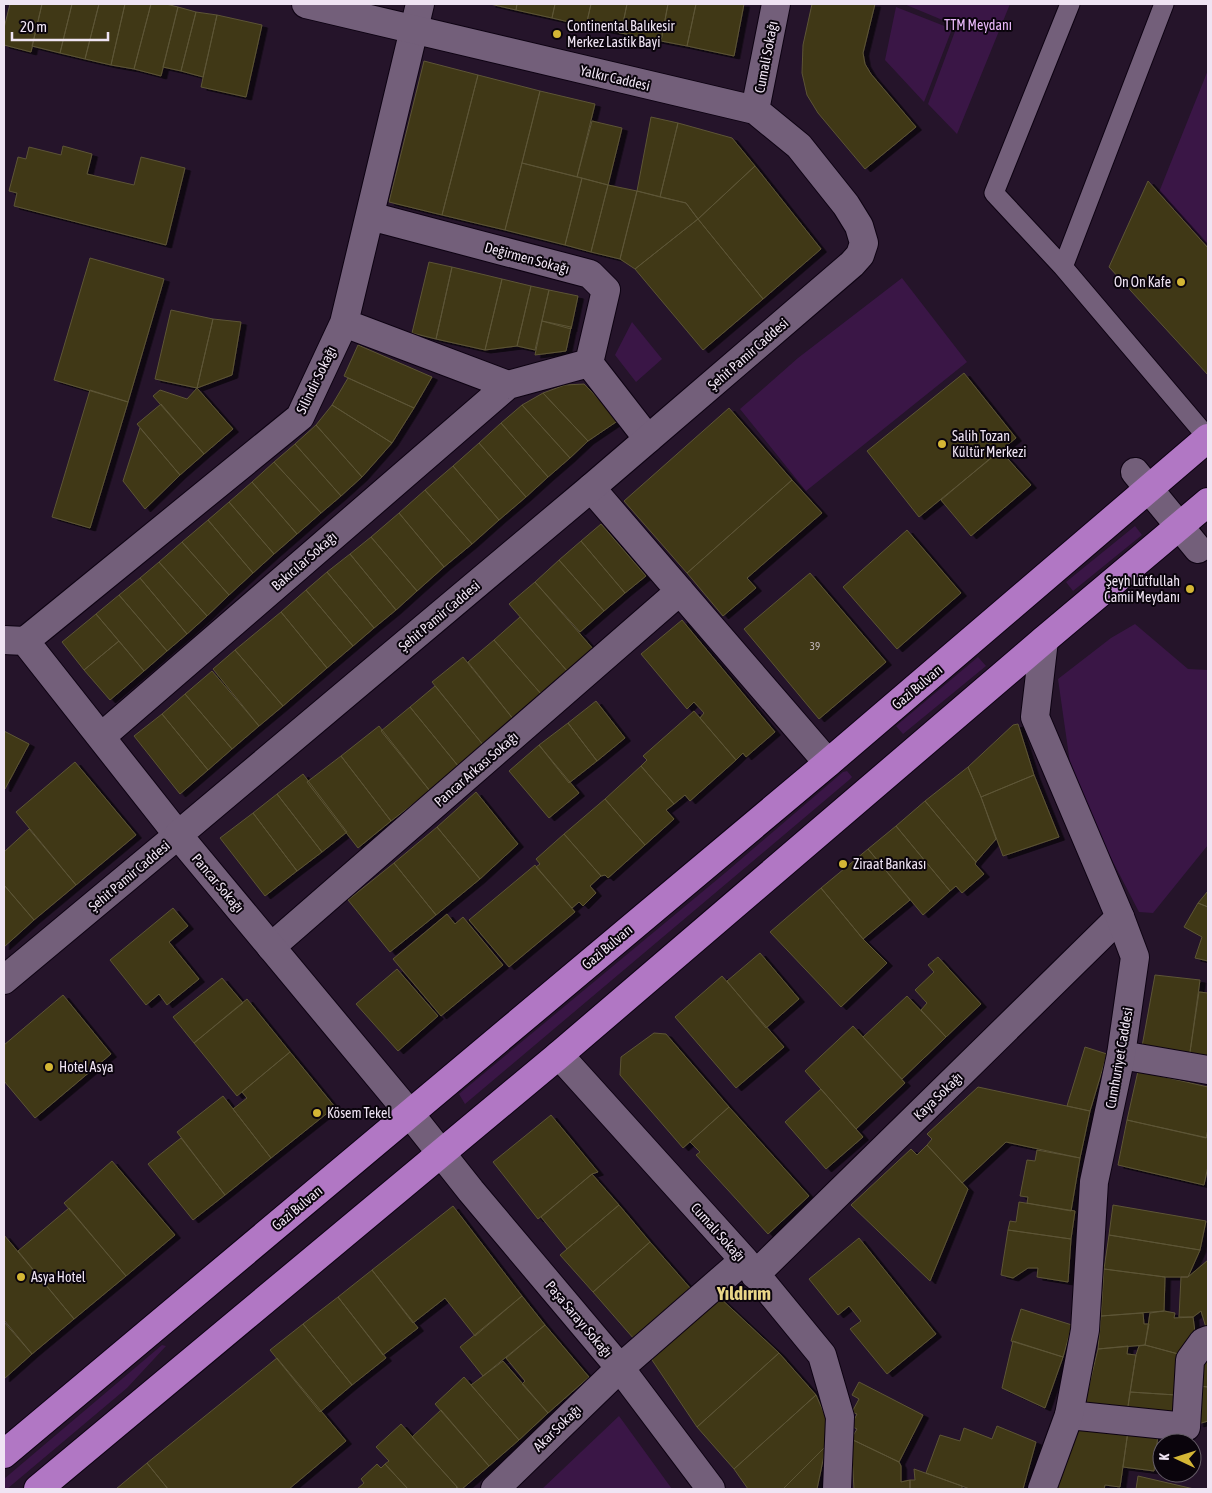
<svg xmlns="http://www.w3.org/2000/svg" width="1212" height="1493" font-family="'Asap Condensed',sans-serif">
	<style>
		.green { fill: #3a1646 }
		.building { fill: #3f3718; stroke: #5d5535; filter: url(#shadow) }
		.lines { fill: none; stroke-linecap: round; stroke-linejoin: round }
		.lane-casing { stroke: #0d0212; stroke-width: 21 }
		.street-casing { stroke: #0d0212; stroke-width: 30 }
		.secondary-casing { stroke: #0d0212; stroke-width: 30 }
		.highway-casing { stroke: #0d0212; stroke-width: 30 }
		.lane { stroke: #735f7a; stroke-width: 19 }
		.street { stroke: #735f7a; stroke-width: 28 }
		.secondary { stroke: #735f7a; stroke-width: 28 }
		.highway { stroke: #b177c4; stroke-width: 28 }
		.poi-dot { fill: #d4b635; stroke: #0a040c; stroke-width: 2 }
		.labels { text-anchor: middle; stroke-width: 4; stroke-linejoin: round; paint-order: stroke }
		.number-label { font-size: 11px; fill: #c3b9bc }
		.park-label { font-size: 14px; fill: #e8b8f9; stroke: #0a040c }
		.poi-label { font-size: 14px; fill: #efe4f3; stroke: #0a040c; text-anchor: start }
		.street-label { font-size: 14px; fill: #efe4f3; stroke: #0a040c }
		.district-label { font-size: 19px; font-weight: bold; fill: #ead688; stroke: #0a040c }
	</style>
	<defs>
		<filter id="shadow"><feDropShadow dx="5.5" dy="3" stdDeviation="0" flood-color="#0009"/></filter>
	</defs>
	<rect width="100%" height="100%" fill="#25142a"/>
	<path class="green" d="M904,4H1010L957,134L928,104L957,26Z
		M896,7L952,29L924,102L885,60Z
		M1208,70V365L1125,277Z
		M902,278L967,362L806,491L740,409L798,358Z
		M632,322L662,359L636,382L615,355Z
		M1135,526L1142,535L1073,591L1066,582Z
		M1135,624L1188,669L1208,670V845L1153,913L1139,912L1098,833L1070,763L1058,679L1111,638Z
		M978,657L986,666L903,734L896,726Z
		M847,771L852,777L849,780L465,1104L459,1094L725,873L843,772Z
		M162,1345L166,1346L127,1388L7,1489H4V1479Z
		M619,1416L672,1489H542Z"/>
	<path class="building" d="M10,4H42L31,52L4,45V28Z
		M42,4H72L60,53L32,46Z
		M72,4H99L85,59L60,53Z
		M99,4H125L111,65L85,59Z
		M125,4H151L134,69L111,65Z
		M151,4H166L178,7L161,76L134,69Z
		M490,4H517L516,10Z
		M517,4H555L552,18L516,10Z
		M555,4H591L586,26L552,18Z
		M591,4H627L621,33L586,26Z
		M627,4H668L661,41L621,33Z
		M668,4H696L687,46L661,41Z
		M696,4H744L734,56L687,46Z
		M812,4H875L863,53L865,64L871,74L916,127L865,169L818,113L807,95L802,73L803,45Z
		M178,7L196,12L181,71L163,67Z
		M196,12L217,15L203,77L181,71Z
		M217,15L262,25L246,97L201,87Z
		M424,61L478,75L442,215L389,202Z
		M478,75L540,91L505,230L442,215Z
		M540,91L595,104L577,177L522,163Z
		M651,117L678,123L660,197L637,191Z
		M592,121L622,128L608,185L577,177Z
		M678,123L732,138L755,166L698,219L686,203L660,197Z
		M63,146L92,154L87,174L134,185L141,157L185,168L166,245L14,206L17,193L9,191L18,157L26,159L29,147L61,155Z
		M522,163L582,178L565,245L505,230Z
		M755,166L821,249L763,299L698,219Z
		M582,178L608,185L591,252L565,245Z
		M1148,181L1208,248V375L1109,267Z
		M608,185L637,191L620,259L591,252Z
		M637,191L686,203L698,219L635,269L620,259Z
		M698,219L763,299L703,350L635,269Z
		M90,258L164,279L128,402L54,380Z
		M429,262L452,267L436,339L412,333Z
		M452,267L502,279L485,350L436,339Z
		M502,279L531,286L517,346L485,350Z
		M531,286L549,290L535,350L517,346Z
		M549,290L578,296L571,329L542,321Z
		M171,310L213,319L197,388L155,379Z
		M213,319L241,322L232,375L197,388Z
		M542,321L571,327L566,351L535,355Z
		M358,345L432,377L414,408L344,376Z
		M964,373L1016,438L919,517L867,451Z
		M348,378L414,408L392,443L332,405Z
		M584,384L619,420L588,441L543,393L565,385Z
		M197,388L233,429L204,454L153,396L160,390L187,399Z
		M90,390L128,402L90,528L52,517Z
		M543,393L588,441L570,458L522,405Z
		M161,404L204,454L180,475L137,424Z
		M332,405L392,443L362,477L316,425Z
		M522,405L570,458L548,477L501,423Z
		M729,408L792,480L687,573L624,501Z
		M501,423L548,477L526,497L479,443Z
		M316,425L362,477L341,496L295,444Z
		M140,428L180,475L145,509L123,481Z
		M479,443L526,497L499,520L453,466Z
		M295,444L341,496L321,513L274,462Z
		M1000,450L1031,485L971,536L941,500Z
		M274,462L321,513L297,534L252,482Z
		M453,466L499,520L472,544L425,490Z
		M792,480L822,513L747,578L756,588L723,616L687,573Z
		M252,482L297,534L274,554L229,502Z
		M425,490L472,544L444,567L399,513Z
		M229,502L274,554L253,573L208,520Z
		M399,513L444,567L417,591L371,537Z
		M208,520L253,573L229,595L182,542Z
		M601,524L646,576L625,593L581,541Z
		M907,530L961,593L897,649L843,587Z
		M371,537L417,591L396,610L350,554Z
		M581,541L625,593L604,611L559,560Z
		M182,542L229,595L207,616L159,562Z
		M350,554L396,610L374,628L327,572Z
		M559,560L604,611L580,632L535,582Z
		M159,562L207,616L187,634L140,578Z
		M327,572L374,628L353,646L306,590Z
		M810,573L886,662L819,719L744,629Z
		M140,578L187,634L167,651L119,595Z
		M535,582L594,650L568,672L509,604Z
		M306,590L353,646L327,668L281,612Z
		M119,595L167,651L144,671L96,614Z
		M281,612L327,668L283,706L235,650Z
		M96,614L119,641L84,670L62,642Z
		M520,617L568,672L542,695L494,640Z
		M682,620L775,732L746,757L743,753L736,760L700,718L704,713L694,702L687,709L641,654Z
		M494,640L542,695L514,720L468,662Z
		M119,641L144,671L110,700L84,670Z
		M235,650L283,706L259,726L213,669Z
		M463,657L514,720L484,746L432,682Z
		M212,671L259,726L232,749L185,694Z
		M435,686L484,746L459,767L410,707Z
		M185,694L232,749L208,770L162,714Z
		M596,701L625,738L597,761L568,723Z
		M410,707L459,767L430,791L381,731Z
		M694,711L736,760L690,801L685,795L674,804L641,766L647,760L643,756Z
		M162,714L208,770L180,794L134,736Z
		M568,723L597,761L569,783L539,745Z
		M1018,724L1034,775L981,797L968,767L1013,725Z
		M379,726L430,791L391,821L341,756Z
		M4,731L29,744L5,789L4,788Z
		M539,745L579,793L549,818L509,771Z
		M341,756L391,821L358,848L307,782Z
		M75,762L136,835L76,885L16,812Z
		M641,766L674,804L666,810L674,819L645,845L605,799Z
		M968,767L981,797L996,839L976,862L925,801Z
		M303,774L347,832L322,852L277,794Z
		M1034,775L1059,837L1003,856L981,797Z
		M476,792L518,844L480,879L437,827Z
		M277,794L322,852L297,871L253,813Z
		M605,799L645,845L608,878L605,875L601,876L564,834Z
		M925,801L976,862L975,864L984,874L962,893L956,886L950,891L896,826Z
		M253,813L297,871L265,896L220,838Z
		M896,826L950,891L923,915L868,849Z
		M437,827L480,879L436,915L394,863Z
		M29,829L76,885L34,920L4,885V852Z
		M564,834L601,876L590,886L596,893L583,906L579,902L572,908L536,867L540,864L536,859Z
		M868,849L910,900L863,939L821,888Z
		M394,863L436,915L390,952L348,900Z
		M535,865L575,912L509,967L469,920Z
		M4,885L34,920L4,947Z
		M821,888L863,939L887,963L841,1007L770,932Z
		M1208,891V907L1198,903Z
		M1198,903L1208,907V961L1195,958L1202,937L1184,927Z
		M173,908L188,926L169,942L199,979L167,1005L159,994L146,1005L110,960Z
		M447,914L455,924L463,917L503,965L441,1016L393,959Z
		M760,953L799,999L766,1028L727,981Z
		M938,957L981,1004L946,1037L921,1010L927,1003L915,990L934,972L928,965Z
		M397,969L438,1016L398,1051L356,1004Z
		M1155,975L1200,980L1189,1059L1141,1052Z
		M722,976L784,1047L736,1088L675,1017Z
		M222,978L243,1003L194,1043L173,1017Z
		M1199,992L1208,993V1061L1189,1059Z
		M63,995L111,1054L35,1118L4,1081V1045Z
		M907,996L946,1037L902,1079L863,1037Z
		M247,999L290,1052L237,1096L194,1043Z
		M853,1026L905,1083L856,1129L805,1071Z
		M654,1033L666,1034L729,1107L683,1148L620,1075L621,1057Z
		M1085,1047L1107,1054L1090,1111L1067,1106Z
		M290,1052L335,1107L271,1158L233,1109L247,1098L242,1092Z
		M1138,1071L1208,1087V1129L1206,1138L1127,1120Z
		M978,1087L1090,1111L1080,1158L1006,1142L962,1183L927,1145L932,1139L927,1134Z
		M821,1089L863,1137L826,1169L785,1122Z
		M223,1096L271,1158L225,1195L177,1132Z
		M729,1107L809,1196L768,1234L696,1155L700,1152L690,1142Z
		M551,1115L598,1172L592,1174L538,1219L493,1162Z
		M1127,1120L1208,1138V1166L1204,1185L1118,1165Z
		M181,1138L225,1195L193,1220L148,1164Z
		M927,1145L968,1189L930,1281L851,1205L911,1149L917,1155Z
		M1037,1150L1080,1158L1071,1211L1027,1203L1028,1197L1020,1196L1027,1160L1035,1161Z
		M112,1161L175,1235L126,1276L64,1203Z
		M592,1174L619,1205L567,1249L541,1217Z
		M1019,1202L1075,1211L1071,1239L1008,1230L1010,1221L1016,1222Z
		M619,1205L650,1242L593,1292L560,1255Z
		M1113,1205L1206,1221L1200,1250L1109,1235Z
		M453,1206L522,1296L475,1336L445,1298L413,1323L372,1270Z
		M69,1208L126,1276L74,1319L18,1251Z
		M1008,1230L1071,1239L1068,1282L1037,1277L1038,1268H1028L1013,1278L1001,1275Z
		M4,1235L74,1319L32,1354L4,1320Z
		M1109,1235L1200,1250L1188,1277H1165L1104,1269Z
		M859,1238L936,1334L887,1374L850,1329L861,1321L849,1306L838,1315L809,1279Z
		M650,1242L691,1289L634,1339L593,1292Z
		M1208,1260V1330L1207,1331L1201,1311L1193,1317H1179L1181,1277H1188Z
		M1104,1269L1165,1277L1164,1311L1101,1316Z
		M372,1270L418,1328L383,1355L338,1297Z
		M522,1296L545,1325L483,1376L460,1347Z
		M718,1296L779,1353L697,1427L650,1357Z
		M338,1297L386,1358L352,1385L303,1324Z
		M1021,1309L1072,1325L1063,1357L1011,1341Z
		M1164,1311L1175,1313L1174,1318L1193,1317L1195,1332L1182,1355L1145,1345L1150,1313Z
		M1143,1313L1144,1324H1149L1145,1345L1098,1349L1101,1316Z
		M4,1322L32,1354L4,1379Z
		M303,1324L352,1385L320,1412L270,1350Z
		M545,1325L589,1377L548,1413L522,1384L525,1381L506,1358Z
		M1013,1341L1063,1357L1045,1408L1002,1388Z
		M1145,1345L1182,1355L1176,1395L1130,1392L1136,1355L1139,1346Z
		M1128,1346L1127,1354L1136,1355L1127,1413L1084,1407L1098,1349Z
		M779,1353L816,1395L734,1469L697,1427Z
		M277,1358L346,1441L289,1489H168L147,1463Z
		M1202,1358H1208V1387L1198,1386Z
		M503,1361L548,1413L519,1440L471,1385Z
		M464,1377L519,1440L489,1466L435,1404Z
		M859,1382L923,1415L899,1462L851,1439L857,1429L851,1426L857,1414L852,1412L859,1399L852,1395Z
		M1198,1386L1208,1387V1421L1198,1424Z
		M1130,1392L1176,1395L1173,1419L1127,1413Z
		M816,1395L827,1420L826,1446L783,1489H748L734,1469Z
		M441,1410L489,1466L462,1489H459L412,1437Z
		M401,1424L457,1487L455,1489H408L385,1464L389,1461L376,1447Z
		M997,1426L1036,1442L1023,1489H970L926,1473L940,1435L960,1441L964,1428L992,1439Z
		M1076,1426L1128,1431L1120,1487L1105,1485L1104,1489H1056Z
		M1128,1431L1158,1434L1154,1471L1123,1467Z
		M851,1439L899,1462L901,1466V1482L910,1480V1489H854Z
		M826,1446L817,1489H783Z
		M147,1463L168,1489H116Z
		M377,1464L381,1468L385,1464L408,1489H357L364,1483L361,1479Z
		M914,1469L962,1486V1489H910V1480H915Z
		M1138,1476L1194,1489H1136Z"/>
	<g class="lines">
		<defs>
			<path id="lane" d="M1070,4L994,193L1063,267L1208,438
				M1063,267L1164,4"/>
			<path id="street" d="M344,323L508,385L589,363L606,290L590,274L370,216
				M589,363L648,439
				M1135,472L1198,549
				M591,488L828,763
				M4,640L25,641L178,835L4,980
				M25,641L300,417L344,323L420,4
				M101,737L508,385
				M271,947L680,591
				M559,1055L744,1260L822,1355L840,1417L837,1489
				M1121,1055L1208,1070
				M410,1114L471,1191L620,1368L711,1489
				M755,1275L1120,917
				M1069,1415L1186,1427L1190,1360L1203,1342L1208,1340
				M495,1489L620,1368L744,1260"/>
			<path id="secondary" d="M306,4L755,110L799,146L846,205L859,226L864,243L860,255L852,264L591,488L178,835L410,1114
				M755,110L776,4
				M1042,1489L1069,1415L1085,1330L1094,1182L1121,1055L1135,957L1120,917L1035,717L1044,640"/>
			<path id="highway" d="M4,1454L828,763L1208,438
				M38,1489L559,1055L1044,640L1208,502"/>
		</defs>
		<use href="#lane" class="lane-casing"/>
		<use href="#street" class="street-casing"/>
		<use href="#secondary" class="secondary-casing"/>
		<use href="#highway" class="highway-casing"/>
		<use href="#lane" class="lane"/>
		<use href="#street" class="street"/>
		<use href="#secondary" class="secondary"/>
		<use href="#highway" class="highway"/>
	</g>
	<g class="poi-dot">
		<circle cx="557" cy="34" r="5"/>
		<circle cx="1181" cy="282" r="5"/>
		<circle cx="942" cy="444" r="5"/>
		<circle cx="1190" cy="589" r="5"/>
		<circle cx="843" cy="864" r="5"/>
		<circle cx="49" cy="1067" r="5"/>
		<circle cx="317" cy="1113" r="5"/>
		<circle cx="21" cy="1277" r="5"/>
	</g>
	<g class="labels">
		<g class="number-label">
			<text x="815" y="650">39</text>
		</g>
		<g class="park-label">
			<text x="978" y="30">TTM Meydanı</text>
		</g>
		<g class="poi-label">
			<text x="567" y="31">Continental Balıkesir<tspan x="567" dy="16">Merkez Lastik Bayi</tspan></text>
			<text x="1171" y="287" text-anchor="end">On On Kafe</text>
			<text x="952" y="441">Salih Tozan<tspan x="952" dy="16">Kültür Merkezi</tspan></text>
			<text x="1180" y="586" text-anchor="end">Şeyh Lütfullah<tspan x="1180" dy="16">Camii Meydanı</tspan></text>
			<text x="853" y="869">Ziraat Bankası</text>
			<text x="59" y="1072">Hotel Asya</text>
			<text x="327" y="1118">Kösem Tekel</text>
			<text x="31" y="1282">Asya Hotel</text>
		</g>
		<g class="street-label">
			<text transform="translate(766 57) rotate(-79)" y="5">Cumali Sokağı</text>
			<text transform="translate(615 78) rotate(13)" y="5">Yalkır Caddesi</text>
			<text transform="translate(527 258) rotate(15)" y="5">Değirmen Sokağı</text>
			<text transform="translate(748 354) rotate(-41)" y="5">Şehit Pamir Caddesi</text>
			<text transform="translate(316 380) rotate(-64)" y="5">Silindir Sokağı</text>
			<text transform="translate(304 561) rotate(-41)" y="5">Bakıcılar Sokağı</text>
			<text transform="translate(439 616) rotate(-40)" y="5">Şehit Pamir Caddesi</text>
			<text transform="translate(917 687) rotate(-40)" y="5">Gazi Bulvarı</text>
			<text transform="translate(476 769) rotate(-41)" y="5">Pancar Arkası Sokağı</text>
			<text transform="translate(129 876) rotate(-40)" y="5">Şehit Pamir Caddesi</text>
			<text transform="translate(218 883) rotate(50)" y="5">Pancar Sokağı</text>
			<text transform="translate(607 947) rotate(-40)" y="5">Gazi Bulvarı</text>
			<text transform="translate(1119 1058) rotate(-80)" y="5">Cumhuriyet Caddesi</text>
			<text transform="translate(938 1096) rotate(-44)" y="5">Kaya Sokağı</text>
			<text transform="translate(297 1208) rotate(-40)" y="5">Gazi Bulvarı</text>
			<text transform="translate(718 1232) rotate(48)" y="5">Cumalı Sokağı</text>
			<text transform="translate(579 1319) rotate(50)" y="5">Paşa Sarayı Sokağı</text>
			<text transform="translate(557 1428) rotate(-44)" y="5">Akar Sokağı</text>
		</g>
		<g class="district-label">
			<text x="744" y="1300">Yıldırım</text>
		</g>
	</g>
	<rect width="1212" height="1493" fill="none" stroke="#efe4f3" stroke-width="10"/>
	<g transform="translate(1177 1458) rotate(274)"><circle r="24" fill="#0a040c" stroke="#665e68"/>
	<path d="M0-4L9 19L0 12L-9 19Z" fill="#d4b635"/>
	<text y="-8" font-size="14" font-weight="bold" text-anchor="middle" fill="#efe4f3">K</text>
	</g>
	<path d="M12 32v8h96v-8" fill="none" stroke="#efe4f3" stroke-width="2.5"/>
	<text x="20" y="32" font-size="15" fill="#efe4f3" stroke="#0a040c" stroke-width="4" paint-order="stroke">20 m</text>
</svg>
